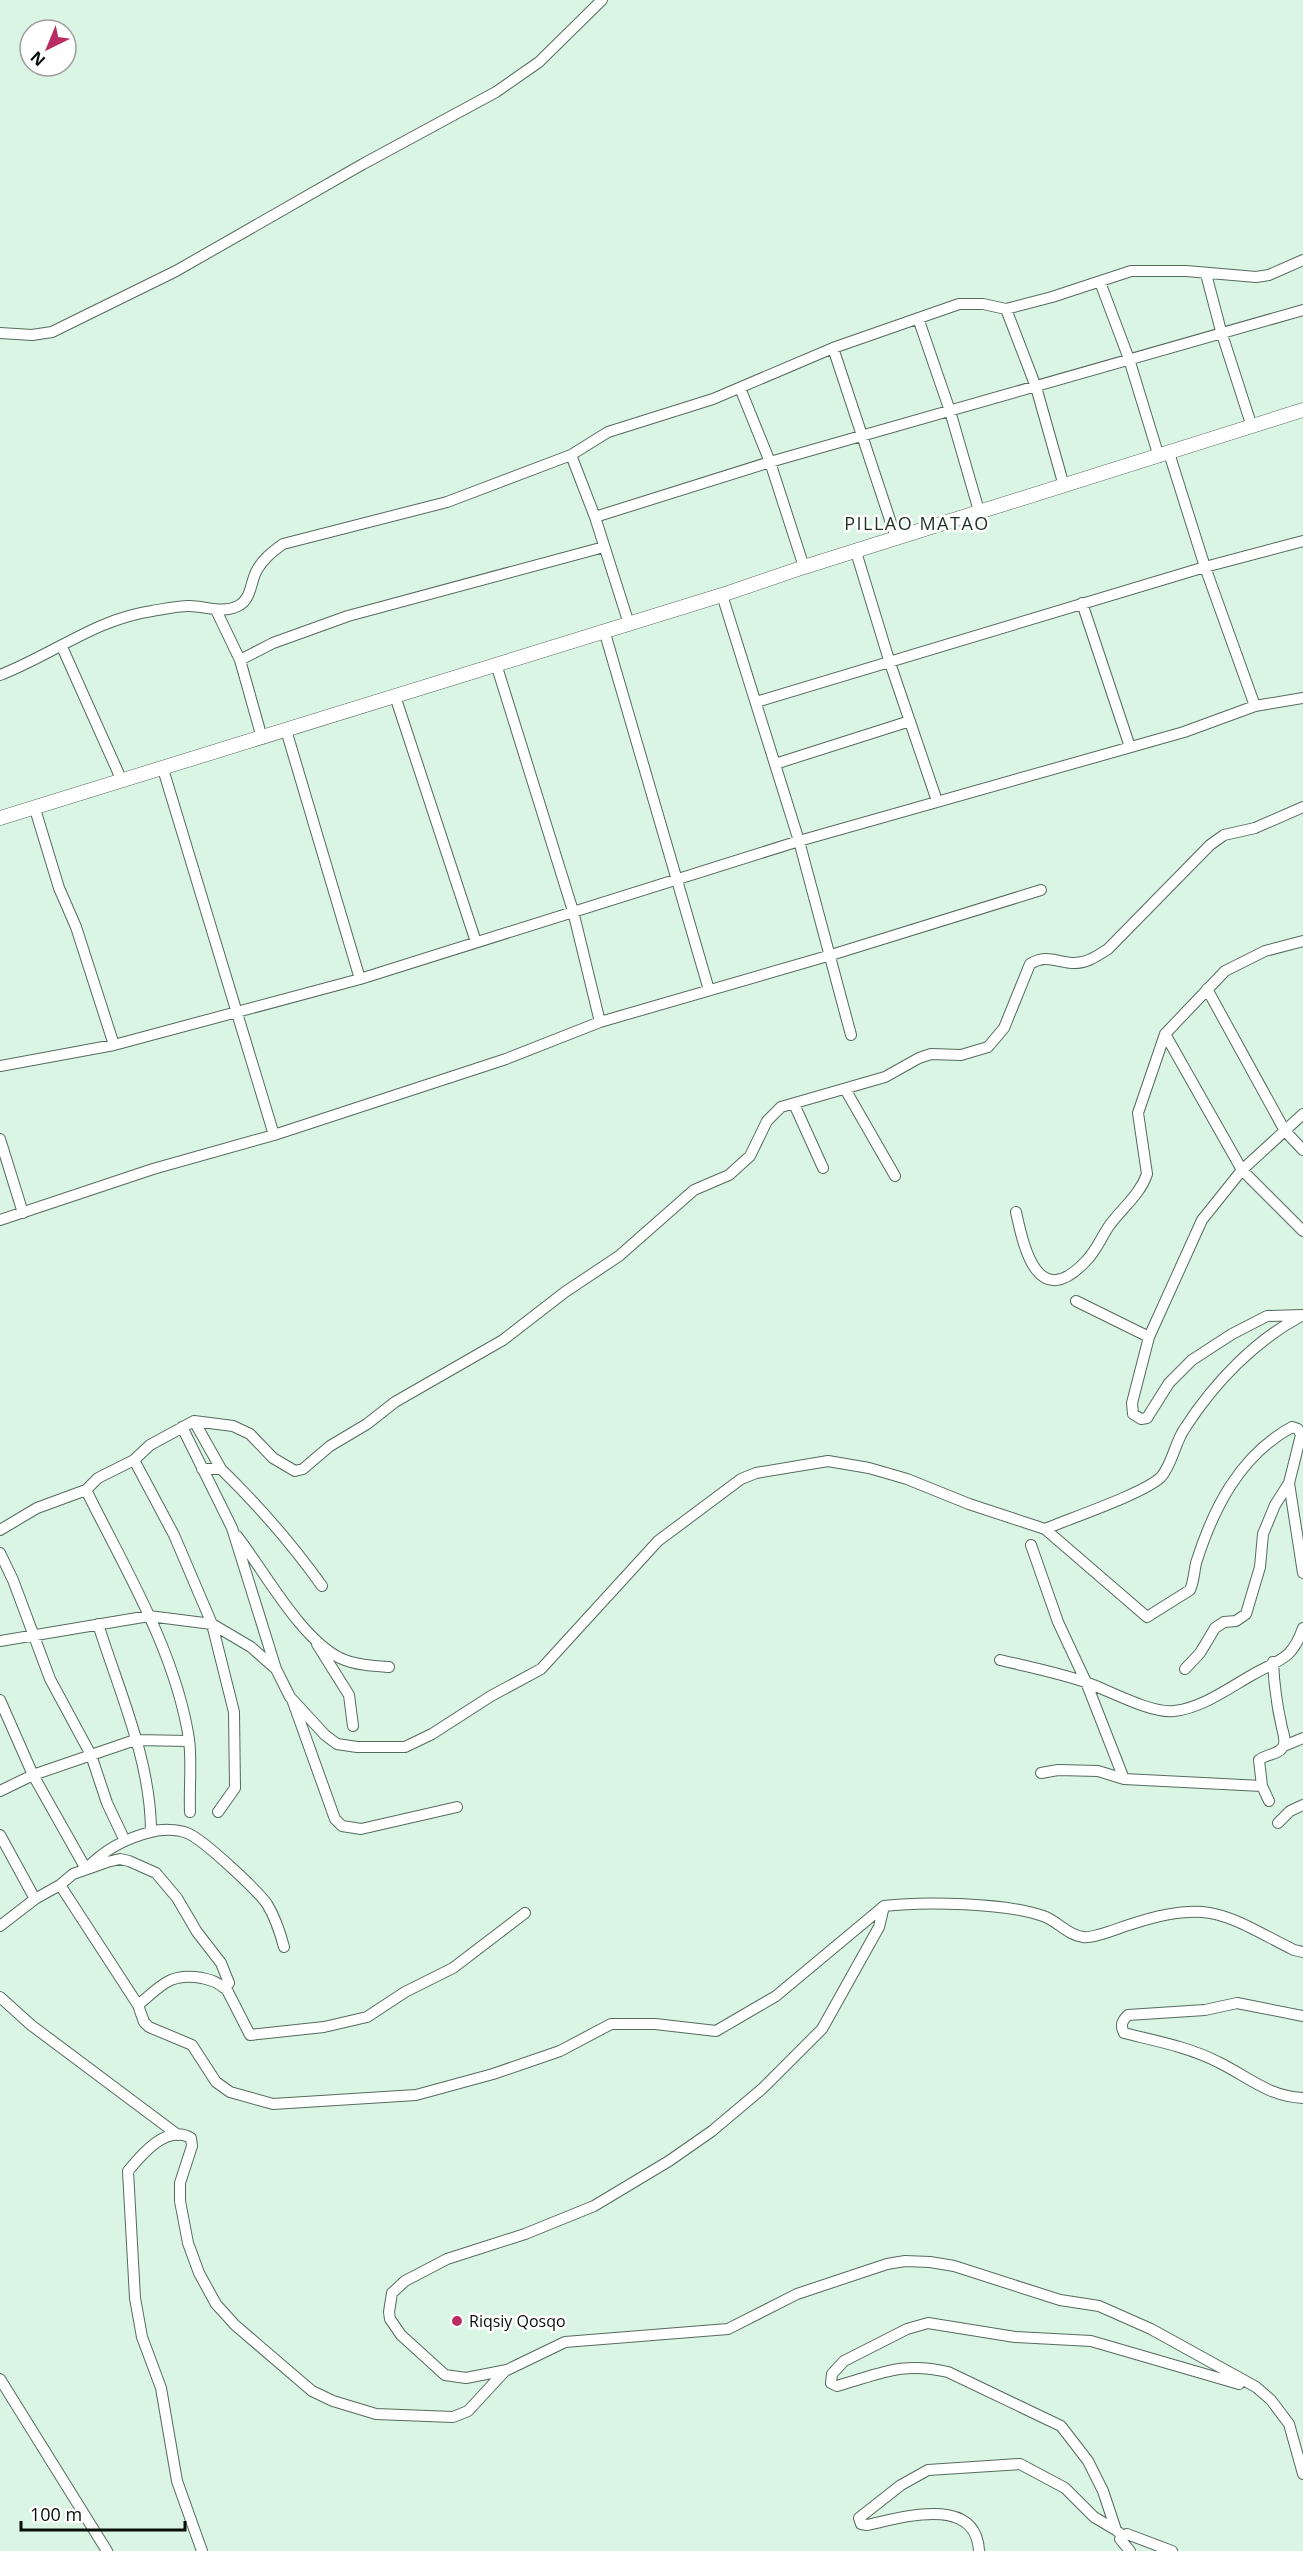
<svg xmlns="http://www.w3.org/2000/svg" width="1303" height="2551" font-family="'Open Sans',sans-serif">
	<style>
		.lines { fill: none; stroke-linecap: round; stroke-linejoin: round }
		.street-casing { stroke: #546b5d; stroke-width: 12 }
		.secondary-casing { stroke: #546b5d; stroke-width: 15 }
		.street { stroke: #fff; stroke-width: 10 }
		.secondary { stroke: #fff; stroke-width: 14 }
		.poi-dot { fill: #b92d62; stroke: #fff; stroke-width: 2 }
		.labels { text-anchor: middle; stroke-width: 5; stroke-linejoin: round; paint-order: stroke }
		.poi-label { font-size: 16px; fill: #070f0a; stroke: #fff; text-anchor: start }
		.neighbourhood-label { font-size: 18px; letter-spacing: 1.5px; fill: #1e3226; stroke: #fff }
	</style>
	<rect width="100%" height="100%" fill="#dbf5e4"/>
	<g class="lines">
		<defs>
			<path id="street" d="M1206,274L1221,331L1252,427
				M1100,282L1129,359L1159,457
				M1006,309L1036,387L1064,486
				M918,318L950,411L979,511
				M0,333L32,335L52,332L176,271L363,164L496,92L539,62L602,0
				M833,348L896,538
				M740,388L770,462L804,567
				M1169,453L1205,567L1255,706
				M571,455L608,432L713,399L833,348L959,304H983L1006,309L1052,297L1131,271H1186L1256,277L1269,275L1303,260
				M595,517L770,462L1303,310
				M856,552L889,660L937,801
				M722,595L799,841L851,1035
				M1082,603L1130,747
				M216,610L240,660L262,738
				M604,630L709,990
				M62,647L122,781
				M240,660L273,643L348,616L604,547
				M496,664L573,911L600,1022
				M0,675C52,655 96,619 152,611C164,609 177,606 189,606C206,606 222,614 238,606C252,599 250,582 257,570C263,559 272,552 283,544L447,502L571,455L595,517L629,624
				M395,696L476,942
				M756,702L1205,567L1303,541
				M286,730L360,979
				M775,764L910,721
				M163,769L274,1135
				M35,809L59,888L76,927L114,1045
				M1207,989L1285,1131L1303,1150
				M1165,1034L1242,1170L1303,1231
				M0,1066L114,1045L360,979L799,841L1184,732L1255,706L1303,698
				M845,1089L895,1176
				M794,1104L823,1168
				M0,1139L23,1213
				M1016,1212C1024,1249 1038,1312 1086,1261C1096,1251 1101,1238 1109,1226C1122,1208 1140,1195 1147,1174L1138,1113L1165,1034L1225,971L1265,951L1303,941
				M0,1220L153,1169L274,1135L506,1059L600,1022L831,955L1041,890
				M1076,1301L1149,1337
				M1302,1315L1267,1316L1232,1334L1192,1360L1169,1383L1147,1418L1141,1419L1133,1414L1132,1403L1149,1337L1202,1220L1242,1170L1303,1114
				M194,1421L221,1469
				M182,1427L232,1528L276,1669
				M134,1460L174,1535L212,1624L234,1712L235,1788L218,1812
				M202,1469H221C258,1505 292,1544 322,1586
				M86,1490C125,1569 175,1650 189,1739C192,1762 189,1788 190,1812
				M1045,1529C1071,1518 1145,1493 1161,1477C1172,1465 1175,1442 1185,1428C1214,1383 1255,1340 1303,1315
				M0,1530L37,1508L86,1490L98,1478L134,1460L150,1445L194,1421L233,1426L250,1434L273,1458L295,1471L303,1469L330,1446L367,1424L395,1402L503,1340L565,1292L619,1256L694,1190L729,1175L750,1156L767,1121L781,1107L885,1077L919,1058L931,1054L961,1055L988,1047L1004,1028L1030,964C1046,954 1056,962 1072,963C1086,964 1097,956 1108,949L1210,845L1224,835L1255,828L1303,807
				M237,1536C265,1572 300,1638 340,1658C355,1665 373,1666 389,1667
				M1031,1545L1058,1622L1086,1682L1124,1779
				M0,1553L13,1580L50,1679L91,1755L107,1803L125,1841
				M98,1624C119,1691 151,1761 151,1832C161,1829 177,1829 187,1833C203,1839 257,1890 267,1904C275,1917 280,1932 284,1947
				M0,1641L149,1616L212,1624L251,1647L276,1669L290,1697L325,1735L337,1744L357,1747H405L432,1734L491,1696L541,1669L658,1541L741,1479L756,1473L828,1461L869,1468L907,1479L969,1504L1045,1529L1147,1617L1190,1590C1194,1581 1194,1572 1196,1563C1213,1509 1240,1455 1292,1427L1298,1429L1301,1435L1289,1483L1303,1573
				M317,1644L349,1695L353,1726
				M1000,1660C1029,1667 1060,1673 1088,1683C1110,1691 1152,1714 1174,1711C1202,1708 1229,1688 1252,1675C1280,1659 1292,1660 1303,1628
				M1185,1669L1200,1653L1215,1628L1224,1622L1236,1621L1246,1614L1260,1567L1263,1534L1275,1505L1289,1483
				M0,1700L33,1775L86,1869C104,1850 126,1838 151,1832
				M293,1702L335,1819L342,1826L361,1829L457,1807
				M1284,1746L1303,1738
				M1041,1773L1058,1770L1098,1771L1124,1779L1262,1786L1269,1801
				M1262,1786L1259,1760C1266,1754 1278,1755 1283,1747C1286,1741 1284,1735 1282,1728C1277,1706 1274,1686 1273,1662
				M0,1791L33,1775L135,1740L189,1741
				M1278,1823L1290,1811L1303,1805
				M0,1835L35,1899
				M60,1885L138,2005
				M884,1906C924,1901 1006,1903 1043,1916C1058,1921 1067,1935 1083,1937C1094,1939 1123,1926 1135,1923C1211,1898 1228,1917 1294,1950L1303,1952
				M0,1926L35,1899L60,1885L73,1874L107,1862L120,1859L129,1861L156,1873L177,1898L197,1932L221,1963L229,1983L224,1988C218,1982 211,1980 202,1978C170,1972 161,1986 138,2005L144,2022L149,2027L192,2045L216,2082L230,2092L273,2104L416,2095L493,2074L560,2051L611,2024H655L716,2031L776,1996L884,1906L879,1927L822,2029L763,2088L712,2131L669,2161L594,2206L525,2234L447,2259L405,2281L392,2293L389,2312L390,2319L401,2335L445,2375L466,2378L507,2370L565,2342L728,2329L797,2294L887,2264L905,2261L930,2262L954,2266L1060,2300L1099,2306L1151,2329L1256,2387L1271,2400L1289,2424L1303,2474
				M226,1988L250,2035L324,2027L367,2017L405,1992L453,1968L525,1913
				M0,1997L31,2025L178,2135
				M1303,2016L1237,2003L1205,2010L1128,2015C1122,2021 1120,2025 1124,2033C1156,2041 1189,2047 1218,2062C1249,2077 1267,2096 1303,2098
				M0,2379L107,2551
				M1123,2536L1116,2530L1103,2491L1088,2461L1061,2426L948,2372C902,2361 880,2374 837,2386L831,2383L832,2374L844,2361L907,2329L928,2323L1015,2337L1091,2341L1239,2384
				M202,2551L177,2481L161,2388L142,2337L135,2298L128,2171C142,2154 167,2124 191,2138L192,2146L180,2183V2201L188,2243L199,2273L216,2304L235,2325L312,2391L333,2401L376,2414L453,2417L468,2411L505,2371
				M979,2551C976,2494 900,2518 867,2525L861,2524L859,2518L901,2485L928,2470L1020,2464L1065,2488L1094,2517L1116,2530
				M1130,2551L1120,2539L1127,2534L1172,2551"/>
			<path id="secondary" d="M0,818L722,595L804,567L1303,410"/>
		</defs>
		<use href="#street" class="street-casing"/>
		<use href="#secondary" class="secondary-casing"/>
		<use href="#street" class="street"/>
		<use href="#secondary" class="secondary"/>
	</g>
	<circle class="poi-dot" cx="457" cy="2321" r="6"/>
	<g class="labels">
		<g class="poi-label">
			<text x="469" y="2327">Riqsiy Qosqo</text>
		</g>
		<g class="neighbourhood-label">
			<text x="917" y="530">PILLAO MATAO</text>
		</g>
	</g>
	<g transform="translate(48 48) rotate(223)"><circle r="28" fill="#ffffff" stroke="#9c9f9d" stroke-width="1.5"/>
	<path d="M0-4.5L10 22L0 15L-10 22Z" fill="#b92d62"/>
	<text y="-9" font-size="16" font-weight="bold" text-anchor="middle" fill="#070f0a">N</text>
	</g>
	<path d="M21 2521v9h164v-9" fill="none" stroke="#070f0a" stroke-width="3"/>
	<text x="30" y="2521" font-size="18" fill="#070f0a" stroke="#ffffff" stroke-width="4.5" paint-order="stroke">100 m</text>
</svg>
